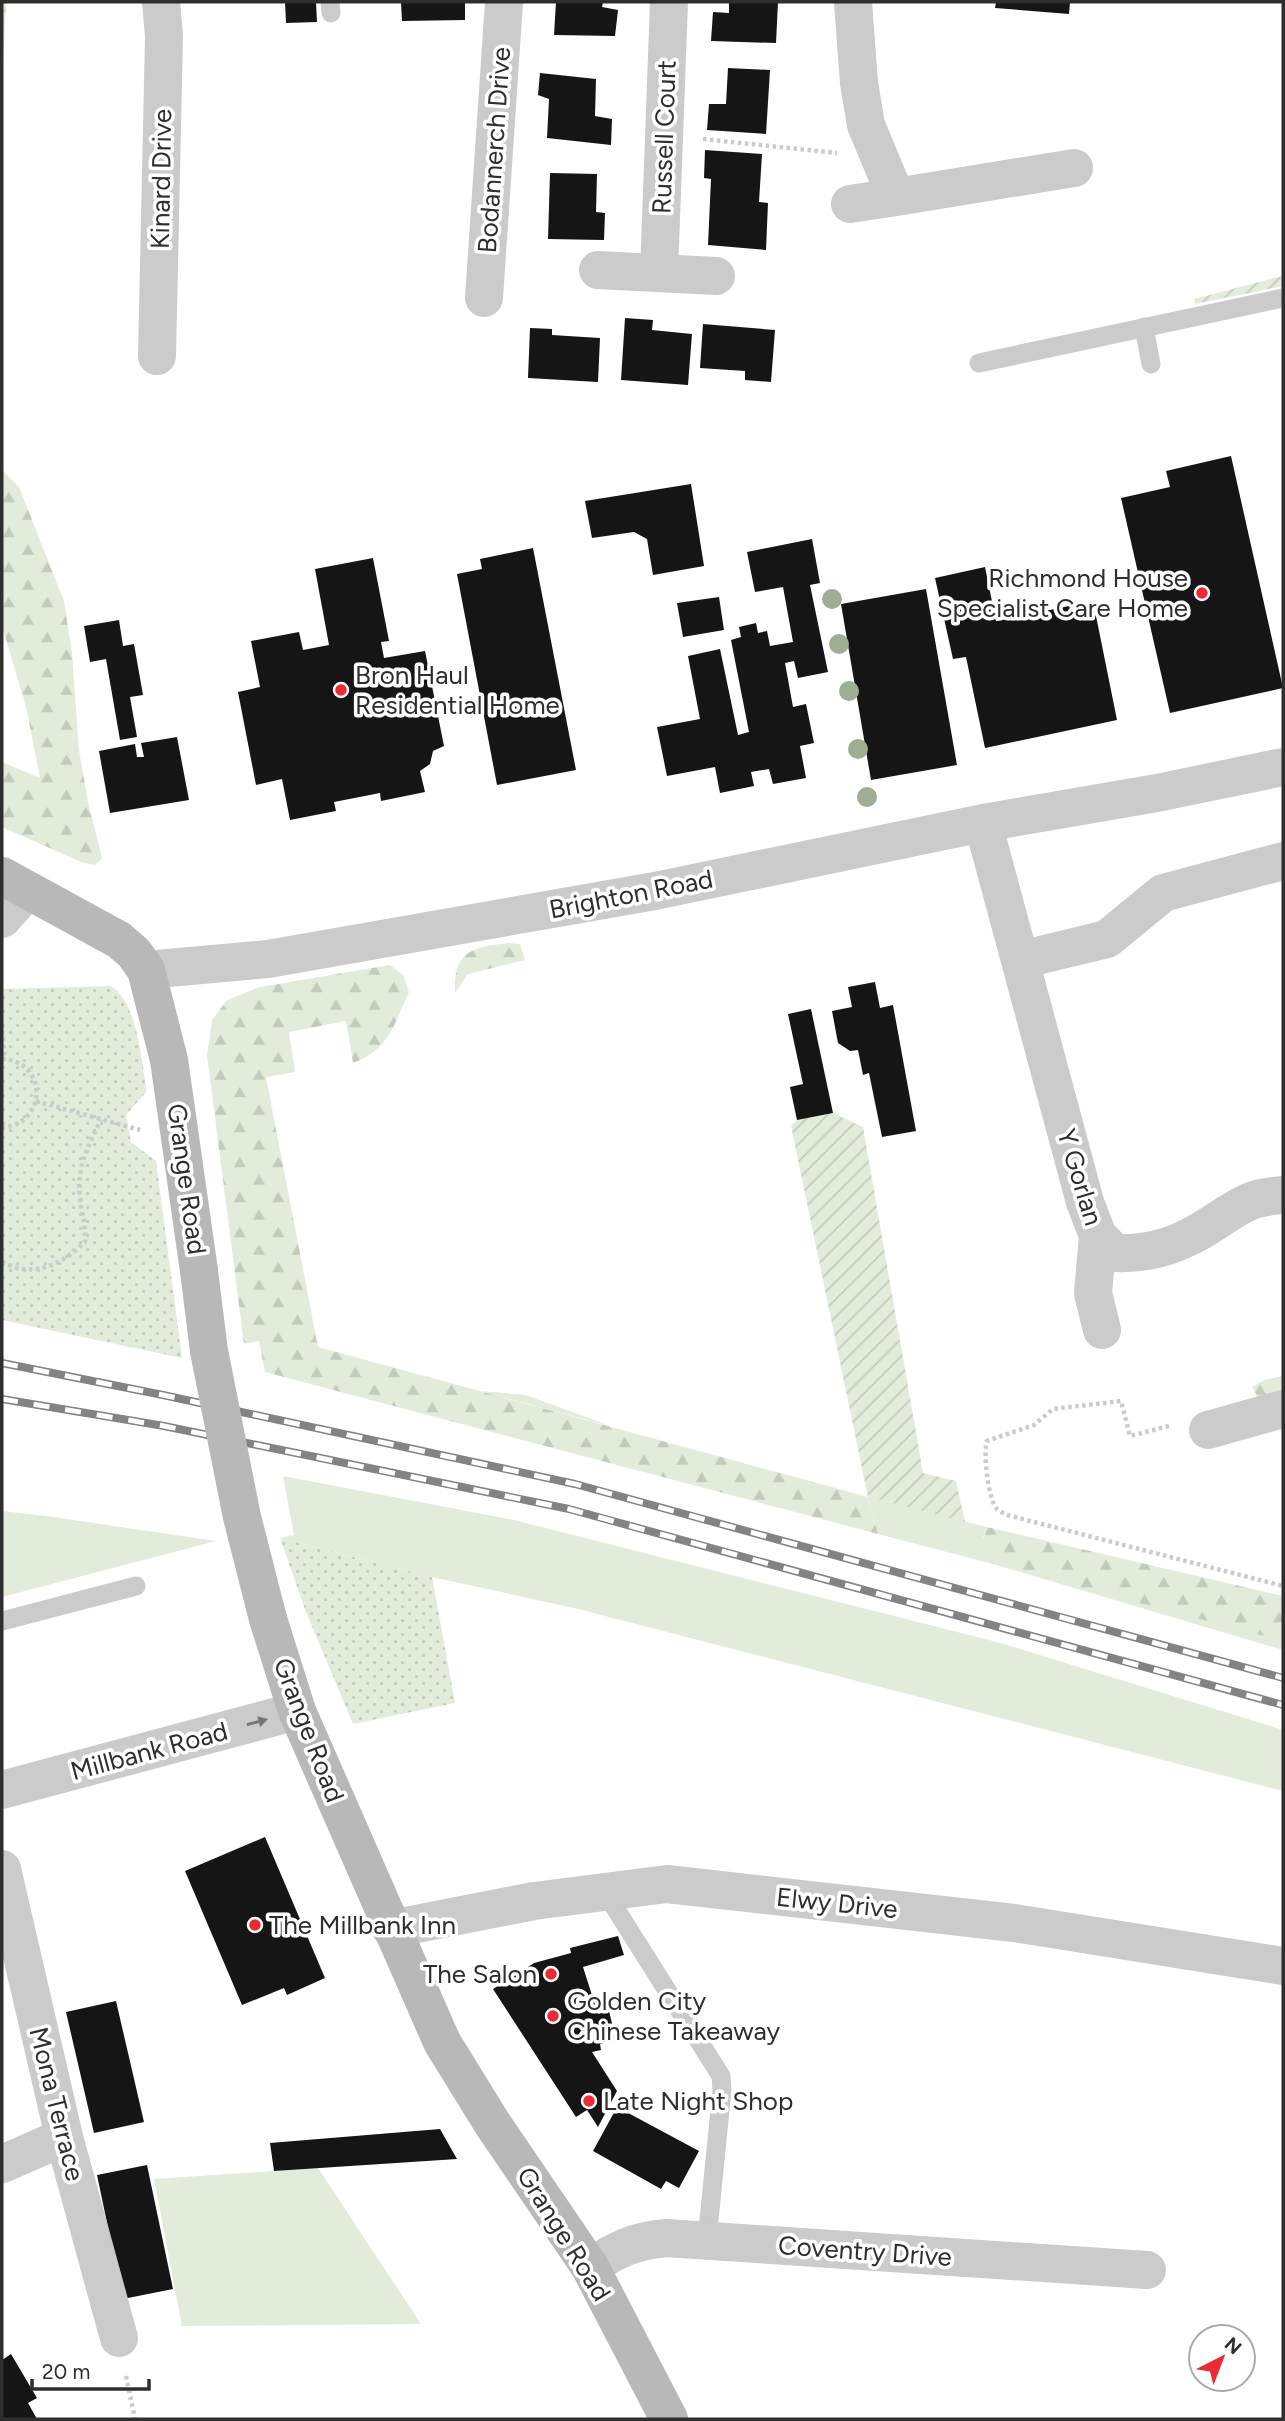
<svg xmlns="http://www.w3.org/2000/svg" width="1285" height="2421" font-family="Figtree,sans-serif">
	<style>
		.grass { fill: #e3ecdb }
		.forest { fill: url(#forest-firs) }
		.park { fill: url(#park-dots) }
		.garden { fill: url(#garden-furrows) }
		.building { fill: #151515 }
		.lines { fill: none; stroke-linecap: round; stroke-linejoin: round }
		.path { stroke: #cbcbcb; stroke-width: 4.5; stroke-dasharray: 3.5 3.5; stroke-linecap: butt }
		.service { stroke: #cbcbcb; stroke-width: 19 }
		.minor { stroke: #cbcbcb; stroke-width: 38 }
		.secondary { stroke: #b8b8b8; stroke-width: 38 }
		.rail-casing { stroke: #838383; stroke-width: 8 }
		.rail { stroke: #fff; stroke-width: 5; stroke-dasharray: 16; stroke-linecap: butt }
		.secondary-bridge { stroke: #b8b8b8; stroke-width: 38 }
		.tree { fill: #9fad93 }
		.oneway { fill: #757575 }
		.poi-dot { fill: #ea2b35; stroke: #fff; stroke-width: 2.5 }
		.labels { text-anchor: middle; stroke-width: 7; stroke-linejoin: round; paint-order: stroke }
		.street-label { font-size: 26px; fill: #2e2e2e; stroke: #fff }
		.poi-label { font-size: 26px; fill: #2e2e2e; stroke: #fff; text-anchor: start }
	</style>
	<defs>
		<pattern id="forest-firs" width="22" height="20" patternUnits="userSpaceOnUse" patternTransform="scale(1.75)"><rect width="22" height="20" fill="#e3ecdb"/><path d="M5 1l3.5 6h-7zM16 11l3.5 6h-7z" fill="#c3cbbc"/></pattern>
		<pattern id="park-dots" width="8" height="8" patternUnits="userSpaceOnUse" patternTransform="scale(1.75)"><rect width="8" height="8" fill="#e3ecdb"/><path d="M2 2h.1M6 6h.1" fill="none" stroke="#c3cbbc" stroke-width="1.8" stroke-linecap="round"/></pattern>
		<pattern id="garden-furrows" width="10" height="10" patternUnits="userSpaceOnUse" patternTransform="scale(1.75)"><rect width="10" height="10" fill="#e3ecdb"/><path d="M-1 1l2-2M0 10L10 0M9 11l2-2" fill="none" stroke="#c3cbbc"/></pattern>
	</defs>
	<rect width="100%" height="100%" fill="#fff"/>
	<path class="grass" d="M480,1391L526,1395L610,1426Z
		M283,1476L514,1520L1001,1643L1283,1730V1791L578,1609L432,1577L280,1538L294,1535Z
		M868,1497L987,1527L983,1537L1283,1641V1650L993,1564L878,1534Z
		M2,1511L46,1516L216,1541L2,1597Z
		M318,2168L421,2324L182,2326L154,2179Z"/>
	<path class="forest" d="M2,2H6L2,81Z
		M2,470L19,487L64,601L72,653L79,750L88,802L102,858L95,865L81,862L2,827V762L40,778L26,707L2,626Z
		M509,943L520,944L525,960L468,974L455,993C453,951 472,947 509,943Z
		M390,965L403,975L409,992C394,1024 390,1049 353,1063L346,1021L289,1032L295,1072L266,1077L318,1347L868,1497L878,1534L265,1372L259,1341L244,1344L207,1055L212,1020L227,1000L260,987Z
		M1283,1376V1392L1258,1398L1252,1387L1264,1380Z
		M987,1527L1283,1596V1641L993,1564C985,1551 981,1542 987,1527Z"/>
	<path class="park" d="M111,986C138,1003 141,1061 147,1091L126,1115L131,1142L156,1161L182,1358L2,1320V989Z
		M280,1538L432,1577L455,1703L353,1724L306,1612Z"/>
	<path class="garden" d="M1283,276V286L1195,304L1194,299Z
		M833,1113L863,1127L923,1473L956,1481L965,1522L868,1497L791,1126L797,1120Z"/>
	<path class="building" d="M285,2H316L317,22L286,23Z
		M401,2H465V20L402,21Z
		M556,2H603L602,7L618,10L615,36L554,35Z
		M729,2H778L776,43L711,41L713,12L729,13Z
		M996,2H1070L1069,14L995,8Z
		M728,68L770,70L766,134L707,130L709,104H726Z
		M540,73L596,79L595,116L612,119L611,145L547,138L549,99L538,95Z
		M705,150L762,154L759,202L768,203L766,250L708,245L711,179L704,178Z
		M550,173L597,174L596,212L605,213L604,240L548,239Z
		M625,318L653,320L652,330L692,334L688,385L621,380Z
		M703,324L775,330L771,382L745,380V371L700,368Z
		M530,328L552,329V335L600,338L598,382L528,378Z
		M1231,456L1283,688L1170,713L1121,498L1170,487L1166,471Z
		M691,484L704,566L653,575L647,539L634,532L592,538L585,501Z
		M812,539L820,583L810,585L828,672L798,678L794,661L785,663L793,707L806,704L814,743L800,746L806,778L773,784L769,769L751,772L754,786L720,793L715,767L667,776L657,727L700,719L688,656L720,649L738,735L749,732L731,640L741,637L739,627L756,623L758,633L767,631L770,646L793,642L783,587L755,592L747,552Z
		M533,548L576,770L497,785L457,574L482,569L480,559Z
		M373,558L389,641L381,642L384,658L425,651L444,746L433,751L430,764L420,771L425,792L381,801L380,793L334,802L336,811L290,820L282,779L256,785L238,692L260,687L251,641L299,632L303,650L329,645L315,569Z
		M985,567L996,621L1093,601L1117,720L985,748L966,657L953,659L935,578Z
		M926,589L957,765L871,780L841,604Z
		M719,597L724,630L683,637L677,603Z
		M119,620L123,646L134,644L143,695L130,697L137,737L120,740L106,659L90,662L84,626Z
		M177,737L189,800L110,813L99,751L135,744L137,757H144L141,743Z
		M875,982L880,1008L893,1005L916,1131L882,1137L869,1073L863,1075L858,1050L850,1051L838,1043L832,1011L852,1007L848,987Z
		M811,1009L833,1113L797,1120L790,1087L803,1084L788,1014Z
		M265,1837L325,1978L287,1995L284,1988L242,2005L185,1871Z
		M618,1936L624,1955L583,1967L598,2014L609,2011L616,2040L600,2044L601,2050L592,2052L617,2091L598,2127L587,2110L576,2117L493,1989L534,1963L571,1953L570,1948Z
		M116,2001L144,2122L94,2133L66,2012Z
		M617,2107L699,2151L679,2188L666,2181L661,2189L593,2151Z
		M440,2129L457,2159L274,2171L270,2143Z
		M147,2165L173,2289L123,2299L97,2175Z
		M11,2354L37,2398L28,2403L37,2419H2V2360Z"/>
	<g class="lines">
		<path class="path" d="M703,139L837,153
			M2,1031L5,1059
			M2,1059C48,1061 48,1123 2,1128
			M36,1101L140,1130
			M2,1262C9,1265 17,1269 24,1269C48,1272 69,1257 85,1242C86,1223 82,1216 80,1198C76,1169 88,1145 101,1120
			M1169,1426L1130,1436L1121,1401L1053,1409L1034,1425L987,1441C983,1452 988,1500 997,1509C999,1511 1005,1514 1007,1515L1283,1586
			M126,2376L135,2419"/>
		<path class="service" d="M330,2L331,13
			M1144,327L1151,364
			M979,363L1283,298
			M2,1621L136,1586
			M605,1892L721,2076L722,2090L707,2240"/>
		<path class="minor" d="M853,2L859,83L866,125L896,197L1074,168
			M850,204L896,197
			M598,270L716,276
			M659,273L669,2
			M484,298L504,2
			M157,356L164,36L161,2
			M983,823L1085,1202L1098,1236L1115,1253C1141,1254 1166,1249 1189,1237C1211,1227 1229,1210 1251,1201C1261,1197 1273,1196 1283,1195
			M2,919L27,891
			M1020,960L1107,939L1163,893L1283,861
			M146,970L268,959L655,891L983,823L1157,793L1283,767
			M1098,1236L1093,1293L1102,1330
			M1208,1430L1283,1409
			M2,1790L297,1711
			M2,1869L64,2137L119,2338
			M391,1929L534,1901L667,1884L1014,1923L1283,1966
			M2,2164L64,2137
			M590,2267C617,2249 635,2241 666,2238L1147,2270"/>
		<path class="secondary" d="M2,876L119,940L134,953L146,970L169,1060L199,1271
			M268,1619L297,1711L442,2042L492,2123L590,2267L669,2419"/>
		<defs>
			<path id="rail" d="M2,1363L163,1395L575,1484L1283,1678
				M2,1399L164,1426L569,1509L1283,1705"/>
		</defs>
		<use href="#rail" class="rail-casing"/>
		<use href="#rail" class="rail"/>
		<path class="secondary-bridge" d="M199,1271L209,1351L242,1517L268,1619"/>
	</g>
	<g class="tree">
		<circle cx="832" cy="599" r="10"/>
		<circle cx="839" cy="644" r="10"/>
		<circle cx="849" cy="691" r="10"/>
		<circle cx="858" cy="749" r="10"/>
		<circle cx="867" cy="797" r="10"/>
	</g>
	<defs><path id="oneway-solid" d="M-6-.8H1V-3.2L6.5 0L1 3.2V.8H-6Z" transform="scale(1.75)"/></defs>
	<use class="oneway" href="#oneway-solid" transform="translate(257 1722) rotate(-15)"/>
	<g class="poi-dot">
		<circle cx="1202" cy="593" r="7"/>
		<circle cx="341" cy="690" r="7"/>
		<circle cx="255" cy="1925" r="7"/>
		<circle cx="551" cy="1974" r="7"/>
		<circle cx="553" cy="2016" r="7"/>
		<circle cx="589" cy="2101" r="7"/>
	</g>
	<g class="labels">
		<g class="street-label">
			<text transform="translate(664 137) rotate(-88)" y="9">Russell Court</text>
			<text transform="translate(494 150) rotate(-86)" y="9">Bodannerch Drive</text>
			<text transform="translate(161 179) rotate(-89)" y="9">Kinard Drive</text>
			<text transform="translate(631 894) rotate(-11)" y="9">Brighton Road</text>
			<text transform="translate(1080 1177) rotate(73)" y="9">Y Gorlan</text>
			<text transform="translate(187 1179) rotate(82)" y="9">Grange Road</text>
			<text transform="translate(309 1730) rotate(69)" y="9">Grange Road</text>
			<text transform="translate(149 1751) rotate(-15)" y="9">Millbank Road</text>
			<text transform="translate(837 1903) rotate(6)" y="9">Elwy Drive</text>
			<text transform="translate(57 2104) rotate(76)" y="9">Mona Terrace</text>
			<text transform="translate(564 2234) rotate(58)" y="9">Grange Road</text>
			<text transform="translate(865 2251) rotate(4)" y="9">Coventry Drive</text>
		</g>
		<g class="poi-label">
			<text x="1188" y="587" text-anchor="end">Richmond House<tspan x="1188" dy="30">Specialist Care Home</tspan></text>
			<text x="355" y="684">Bron Haul<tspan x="355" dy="30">Residential Home</tspan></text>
			<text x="269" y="1934">The Millbank Inn</text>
			<text x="537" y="1983" text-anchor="end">The Salon</text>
			<text x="567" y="2010">Golden City<tspan x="567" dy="30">Chinese Takeaway</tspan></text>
			<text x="603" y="2110">Late Night Shop</text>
		</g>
	</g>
	<rect width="1285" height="2421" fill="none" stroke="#2e2e2e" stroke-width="7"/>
	<g transform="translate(1222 2358) rotate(42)"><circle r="33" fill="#ffffff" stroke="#ababab" stroke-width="2"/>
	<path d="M0-5L12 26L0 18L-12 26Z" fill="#ea2b35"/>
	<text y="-10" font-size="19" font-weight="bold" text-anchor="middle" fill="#2e2e2e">N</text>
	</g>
	<path d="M32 2379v10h117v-10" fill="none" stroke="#2e2e2e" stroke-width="3.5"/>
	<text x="42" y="2379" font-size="21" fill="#2e2e2e" stroke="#ffffff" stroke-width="5" paint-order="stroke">20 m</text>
</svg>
